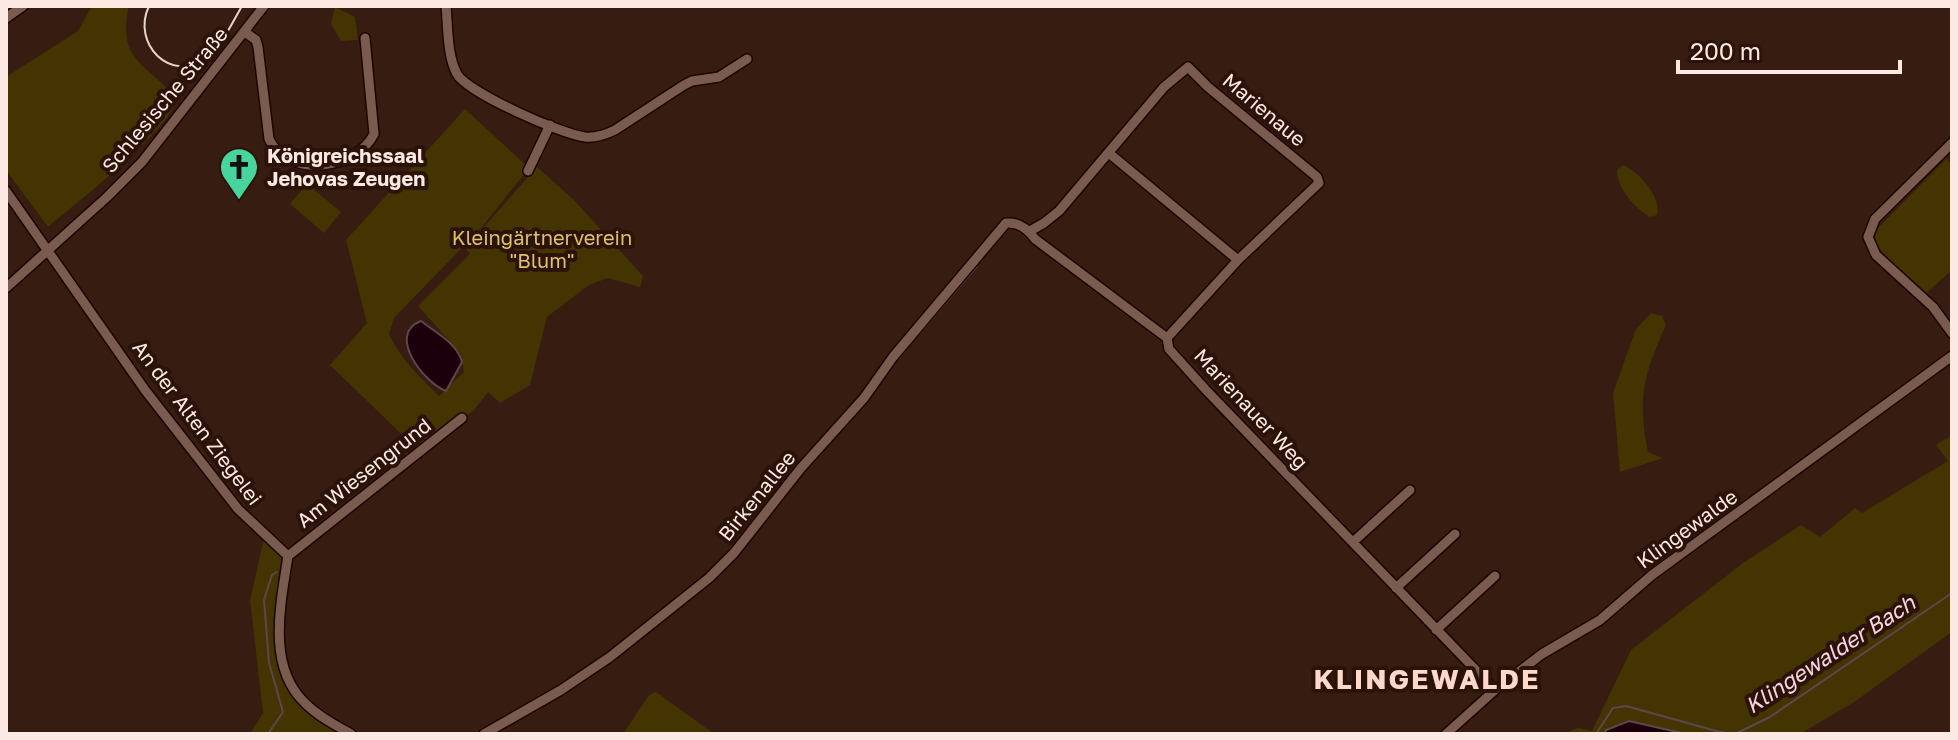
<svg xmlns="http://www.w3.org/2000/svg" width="1958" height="740" font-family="'Golos Text',sans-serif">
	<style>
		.green { fill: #433402 }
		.water { fill: #1b000c; stroke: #5f464c; stroke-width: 2 }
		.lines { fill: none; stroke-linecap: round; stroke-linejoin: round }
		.stream { stroke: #5f464c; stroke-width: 2 }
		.street-casing { stroke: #1d0501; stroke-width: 12 }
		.street { stroke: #7a5b4f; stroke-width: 9 }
		.tram { stroke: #e7d3cc; stroke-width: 2 }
		.labels { text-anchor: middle; stroke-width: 8; stroke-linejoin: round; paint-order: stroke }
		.street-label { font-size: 20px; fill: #fde9e3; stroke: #2c1309 }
		.poi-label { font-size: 20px; font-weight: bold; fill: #fde9e3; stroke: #2c1309; text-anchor: start }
		.park-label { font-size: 20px; fill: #dec06d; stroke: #2c1309 }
		.water-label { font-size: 22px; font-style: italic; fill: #f8d4e2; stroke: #2c1309 }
		.district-label { font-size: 28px; font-weight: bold; letter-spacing: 2px; fill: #fed8cb; stroke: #2c1309 }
	</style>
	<rect width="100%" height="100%" fill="#371c12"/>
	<path class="green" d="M92,6H129C116,63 149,63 177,100C164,135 80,200 48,227L6,170V77L78,31Z
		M335,7L355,17L358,40L341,41L331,24Z
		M465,109L529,168L482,227L394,318L389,334C400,359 420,377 439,396L464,372L461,354L418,306L470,254L465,248L537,167L574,200L643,276L640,287L608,278L589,285L547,317L530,385L500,403L488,392L474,410L419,451L330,365L367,323L346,240Z
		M1947,158L1952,167V270L1924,295L1879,249L1874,239L1878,228Z
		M1623,165C1639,172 1662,197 1657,215L1650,217C1635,208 1617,189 1617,170Z
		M307,184L341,212L324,233L290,204Z
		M1651,313L1662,316L1666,325C1644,375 1637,397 1648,452L1663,458L1620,472L1613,393L1636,329Z
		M1952,435V632L1854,702L1800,734H1686L1645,724L1606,730L1604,734H1563L1578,728L1592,731L1631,650L1743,563L1801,525L1820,537L1855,508L1862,513L1948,461L1936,445Z
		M264,538L281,558L279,661C283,697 310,716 339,734H250L263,713L250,600Z
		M656,692L713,733L714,734H623L649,695Z"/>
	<path class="water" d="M421,321C436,333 457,343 462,362L446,391C424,383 386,334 421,321Z
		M1629,721L1686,734H1604L1606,730Z"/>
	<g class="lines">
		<path class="stream" d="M918,335L977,266
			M894,363L913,340
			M268,734L283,712L269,663L264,600L272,575L277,572
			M1596,734L1613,708L1626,706L1720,732L1735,734L1770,717L1952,593"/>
		<defs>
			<path id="street" d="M446,6C448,26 447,56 457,74C468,93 561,134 585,137C596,138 605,135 615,130L684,85L692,81L719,77L747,59
				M6,18L23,6
				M245,32L256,40L258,47L269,139C288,179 356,170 374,134L365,38
				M1952,143L1875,219L1868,237L1876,255L1933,307L1952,333
				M1110,154L1238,260
				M528,171L550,125
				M6,191L145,390L238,509L288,556C281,603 266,666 305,703C318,716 335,725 351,734
				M1030,231L1044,223L1059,211L1164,87L1188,67L1208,87L1317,177L1319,183L1238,260L1167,338
				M6,288L107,197L142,162L264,6
				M1353,542L1410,490
				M288,556L462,418
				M1396,588L1455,534
				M1436,630L1495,576
				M484,734L561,690L610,657L709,578L734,553L801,468L864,398L893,357L1006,223C1019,222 1028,229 1035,239L1167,338L1169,349L1206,390L1495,690
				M1446,734L1495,690L1542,654L1600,620L1652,575L1952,356"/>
		</defs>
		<use href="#street" class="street-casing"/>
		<use href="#street" class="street"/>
		<path class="tram" d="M149,6C131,44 171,84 206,58C222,46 232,23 242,6"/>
	</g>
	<defs>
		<symbol id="church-pin" viewBox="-11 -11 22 30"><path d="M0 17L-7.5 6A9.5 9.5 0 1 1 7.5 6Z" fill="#48d49d" stroke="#2c1309"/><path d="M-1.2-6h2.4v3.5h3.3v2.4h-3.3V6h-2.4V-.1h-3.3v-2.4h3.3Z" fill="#111"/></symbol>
	</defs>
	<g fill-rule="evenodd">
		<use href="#church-pin" x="217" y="145" width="44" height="60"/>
	</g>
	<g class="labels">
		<g class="street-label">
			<text transform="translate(165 100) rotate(-50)" y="7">Schlesische Straße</text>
			<text transform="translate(1264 110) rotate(40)" y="7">Marienaue</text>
			<text transform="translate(1251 409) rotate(47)" y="7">Marienauer Weg</text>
			<text transform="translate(197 423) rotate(53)" y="7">An der Alten Ziegelei</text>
			<text transform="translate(364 473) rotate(-38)" y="7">Am Wiesengrund</text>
			<text transform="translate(757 496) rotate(-51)" y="7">Birkenallee</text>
			<text transform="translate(1687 529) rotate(-36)" y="7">Klingewalde</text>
		</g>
		<g class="poi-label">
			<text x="267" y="163">Königreichssaal<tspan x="267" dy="23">Jehovas Zeugen</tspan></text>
		</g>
		<g class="park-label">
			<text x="542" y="245">Kleingärtnerverein<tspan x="542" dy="23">"Blum"</tspan></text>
		</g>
		<g class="water-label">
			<text transform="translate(1830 654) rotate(-33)" y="8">Klingewalder Bach</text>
		</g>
		<g class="district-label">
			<text x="1427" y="689">KLINGEWALDE</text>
		</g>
	</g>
	<rect width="1958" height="740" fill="none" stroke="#fde9e3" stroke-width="16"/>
	<path d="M1678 60v12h222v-12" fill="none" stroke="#fde9e3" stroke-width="4"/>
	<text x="1690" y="60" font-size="24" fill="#fde9e3" stroke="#2c1309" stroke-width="6" paint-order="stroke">200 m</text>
</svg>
